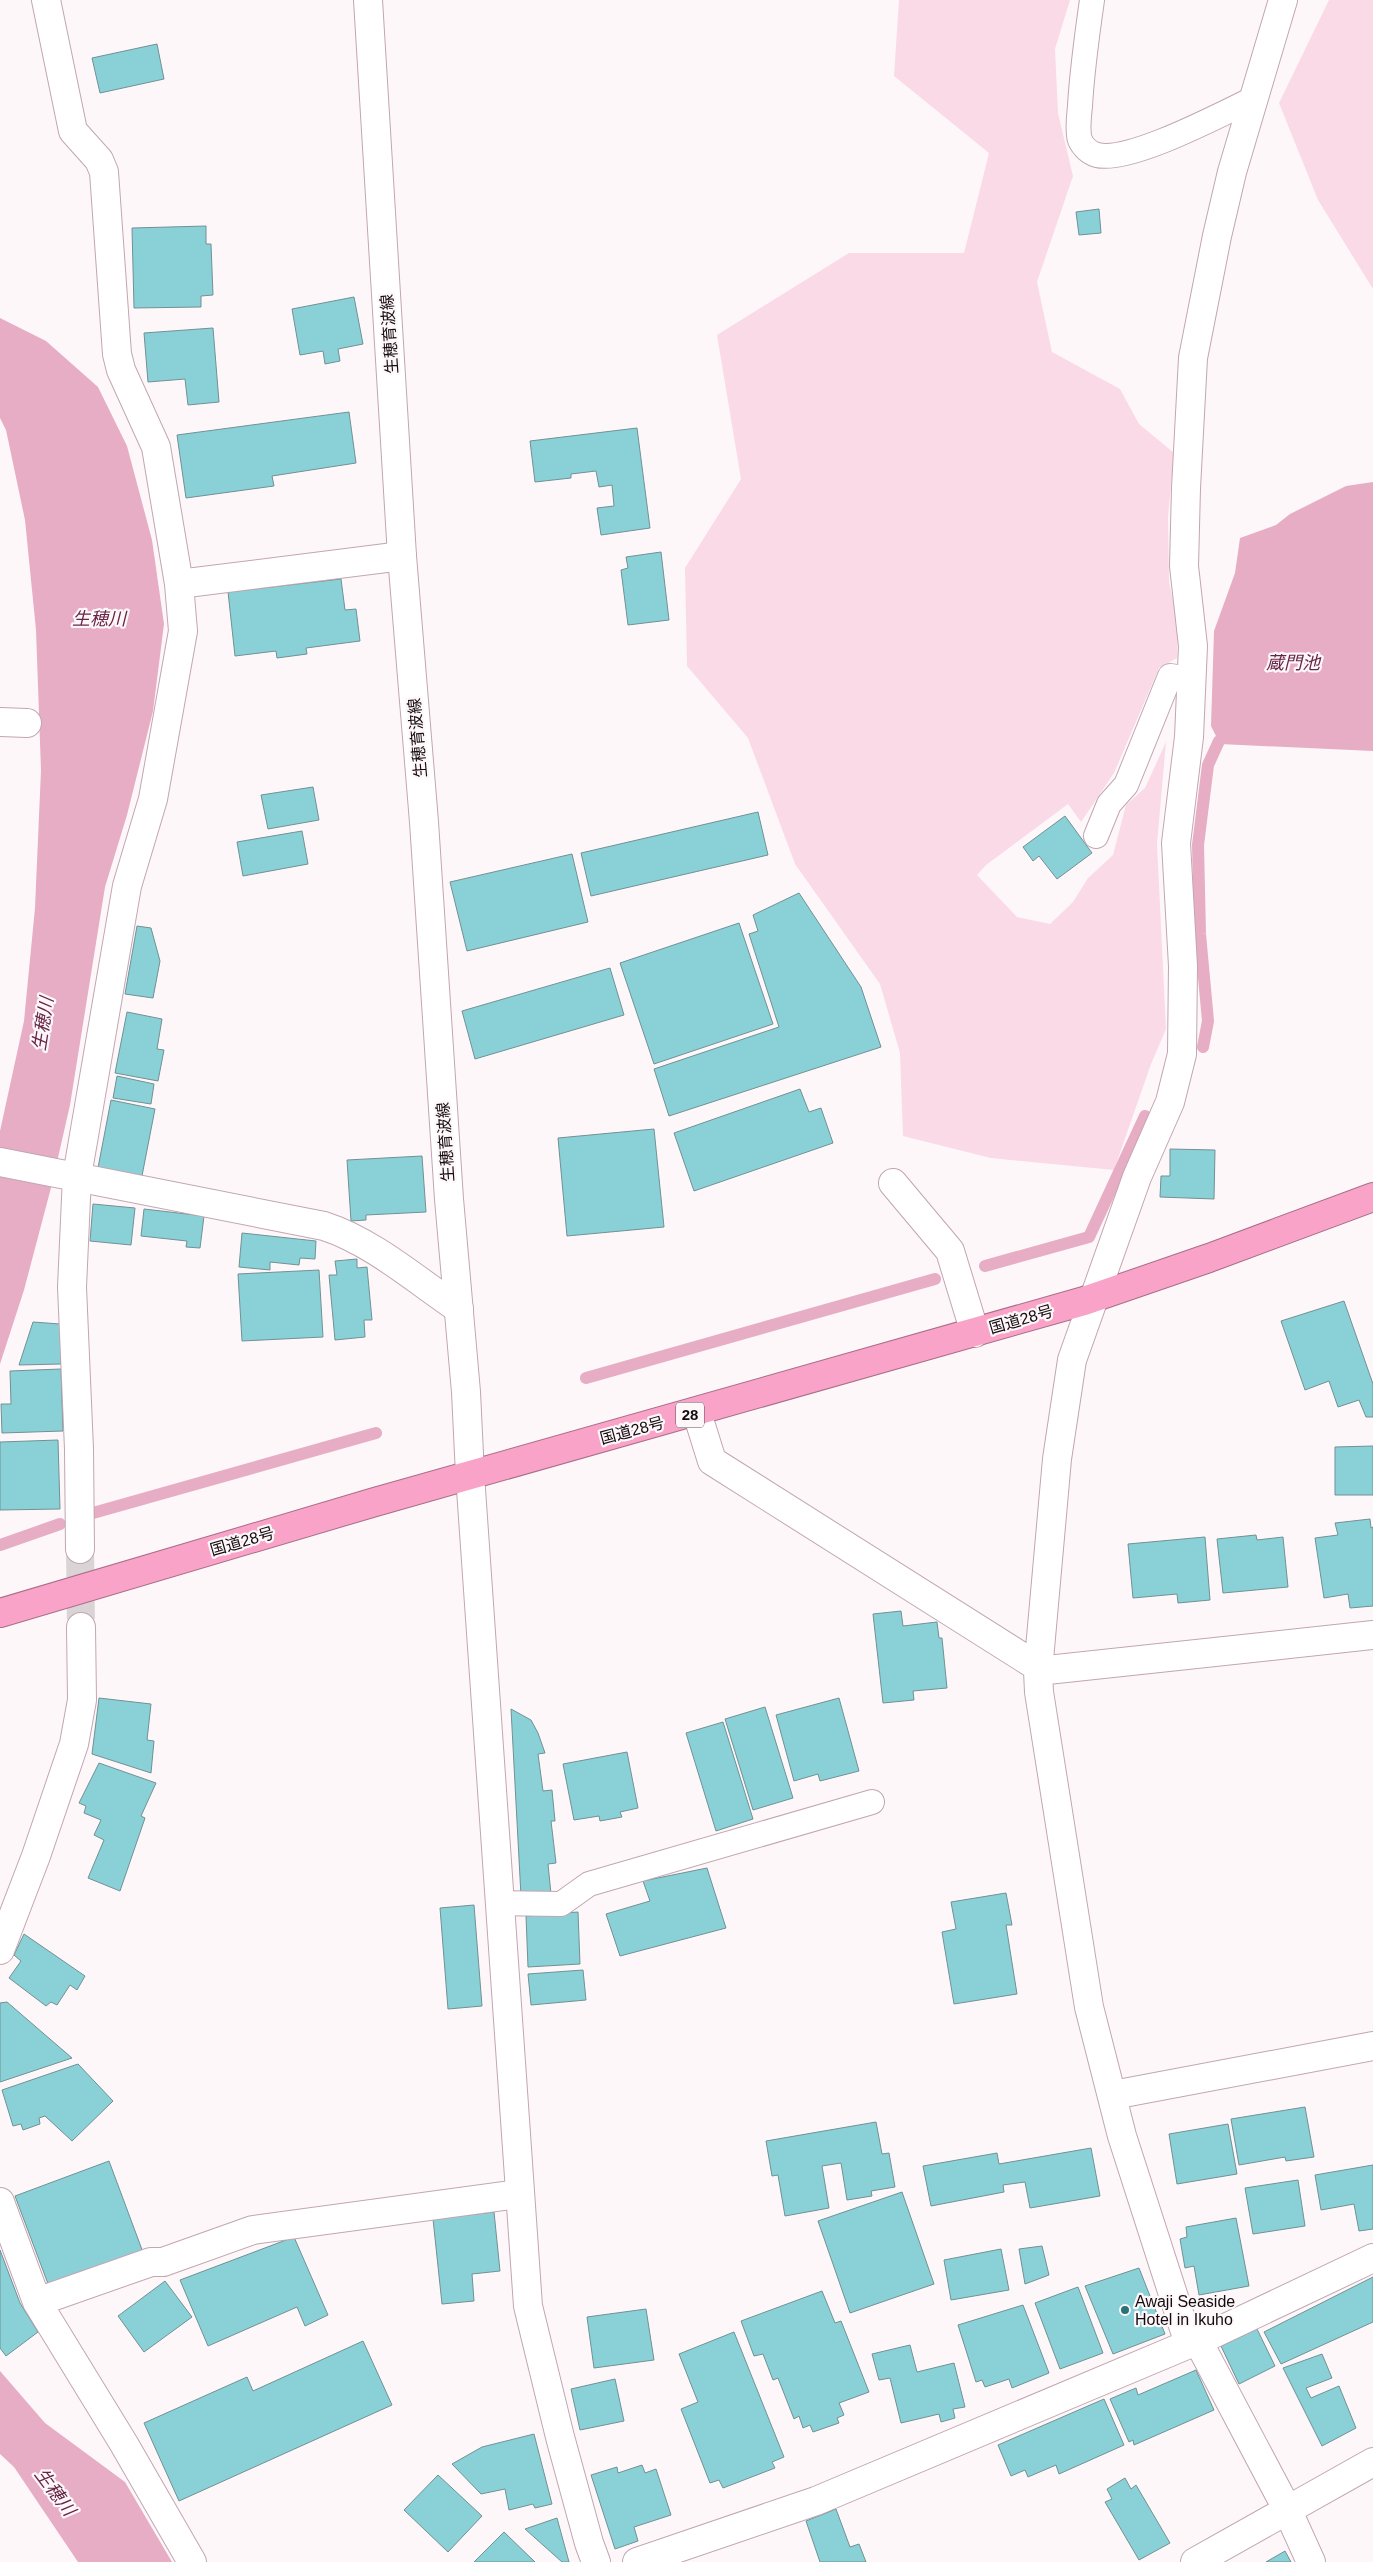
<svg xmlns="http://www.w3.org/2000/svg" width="1373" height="2562" font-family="Arial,'Noto Sans JP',sans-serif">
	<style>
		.green { fill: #fadae6 }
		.water { fill: #e6adc4 }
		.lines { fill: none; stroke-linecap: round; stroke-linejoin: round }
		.stream { stroke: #e6adc4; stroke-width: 12 }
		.building { fill: #89d1d7; stroke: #719194 }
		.street-tunnel { stroke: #dad4d7; stroke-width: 28; stroke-dasharray: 28 14; stroke-linecap: butt }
		.lane-casing { stroke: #c2a6b1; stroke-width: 26 }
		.street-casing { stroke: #c2a6b1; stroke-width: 30 }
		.secondary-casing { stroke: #c2a6b1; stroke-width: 30 }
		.highway-casing { stroke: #a96e87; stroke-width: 30 }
		.lane { stroke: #fff; stroke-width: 24 }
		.street { stroke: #fff; stroke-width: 28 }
		.secondary { stroke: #fff; stroke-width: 28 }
		.highway { stroke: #f8a3c7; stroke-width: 28 }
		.poi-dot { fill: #287278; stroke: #fdf7fa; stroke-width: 2 }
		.labels { text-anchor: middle; stroke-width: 4.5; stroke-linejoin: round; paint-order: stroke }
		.shield { fill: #fdf7fa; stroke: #5b5256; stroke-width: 1 }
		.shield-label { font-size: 15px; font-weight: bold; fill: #150b0f }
		.street-label { font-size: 16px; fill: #150b0f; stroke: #fdf7fa }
		.poi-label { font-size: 16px; fill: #150b0f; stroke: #fdf7fa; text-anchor: start }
		.water-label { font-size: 18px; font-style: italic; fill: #682647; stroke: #fdf7fa }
	</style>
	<rect width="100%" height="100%" fill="#fdf7fa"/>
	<path class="green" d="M899,0H1070L1055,49L1058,113L1073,176L1037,282L1052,352L1120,389L1139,424L1174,453L1168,517L1169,582L1178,624L1177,658L1159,668L1114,773L1081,822L1068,804L986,865L977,875L1017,917L1050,924L1073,902L1088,878L1113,855L1126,805L1145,788L1166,742L1157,844L1166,1029L1151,1064L1114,1170L991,1158L903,1136L900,1053L880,984L795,864L748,738L687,666L685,568L741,479L717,335L849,253H964L989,153L894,76Z
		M1329,0H1373V289L1318,200L1279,103Z"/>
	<path class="water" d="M0,318L46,341L98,387L127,446L152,540L164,624L153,711L127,815L105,887L70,1105L52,1184L24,1290L0,1364V1131L24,1021L35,908L41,770L36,630L25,520L6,430L0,418Z
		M1373,482V751L1220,744L1211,726L1214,631L1235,573L1240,538L1276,525L1290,514L1346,486Z
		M0,2371L45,2423L125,2482L172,2562H78L14,2467L0,2454Z"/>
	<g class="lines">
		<path class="stream" d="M1203,1047L1208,1021L1200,934L1198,845L1208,765L1219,741
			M985,1266L1089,1237L1145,1116
			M586,1378L935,1279
			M93,1513L376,1433
			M0,1545L60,1524"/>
	</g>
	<path class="building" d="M157,44L164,79L100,93L92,58Z
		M1099,209L1101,233L1079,235L1076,212Z
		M206,226V244H211L213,295L201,296V307L134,308L132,228Z
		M354,297L363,344L338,349L340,361L325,364L323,351L300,355L292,309Z
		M213,328L219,402L188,405L185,379L148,382L144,333Z
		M349,412L356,463L272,476L274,486L186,498L177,435Z
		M637,428L650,528L601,535L597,508L614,506L612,485L599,487L596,471L571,474V478L535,482L530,441Z
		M661,552L669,620L628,625L621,570L628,568L626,557Z
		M341,579L345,610L356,609L360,641L306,648L307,654L277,658L276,651L235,656L228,592Z
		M313,787L319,820L268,829L261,795Z
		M758,812L768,855L591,896L581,853Z
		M1065,816L1092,853L1057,879L1039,856L1033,861L1023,847Z
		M302,831L308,864L243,876L237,842Z
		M572,854L588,922L467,951L450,882Z
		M799,893L861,987L881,1047L669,1116L654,1069L779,1027L749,934L758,931L753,915Z
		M739,923L773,1024L654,1064L620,963Z
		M137,926L151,928L160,961L153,998L125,994Z
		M610,968L624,1015L475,1059L462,1011Z
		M127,1012L162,1019L157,1049L164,1050L158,1081L115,1073Z
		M117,1076L154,1084L151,1104L113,1098Z
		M800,1089L809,1112L821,1108L833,1143L694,1191L674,1133Z
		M111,1100L155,1109L141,1181L97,1173Z
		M654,1129L664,1227L567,1236L558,1138Z
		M1170,1149L1215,1150L1214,1199L1160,1197L1161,1176H1170Z
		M422,1156L426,1212L366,1215V1220L351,1221L347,1160Z
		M93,1204L135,1208L131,1245L90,1241Z
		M144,1209L204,1216L200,1248L186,1247L187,1241L141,1236Z
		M242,1233L316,1241L315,1259L300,1258L299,1265L270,1262V1270L239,1267Z
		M357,1259V1268L367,1267L372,1320H364L365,1337L335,1340L329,1275H337L335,1261Z
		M319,1270L323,1337L242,1341L238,1274Z
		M1344,1301L1373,1384V1417H1366L1359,1400L1338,1407L1329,1381L1305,1390L1281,1321Z
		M33,1322L60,1324L61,1364L19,1365Z
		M61,1369L63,1431L2,1433L1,1404H11L10,1371Z
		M58,1440L60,1509L0,1510V1442Z
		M1373,1446V1495H1335V1447Z
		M1370,1519L1371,1528L1373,1527V1606L1350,1608L1348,1594L1324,1598L1315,1538L1338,1535L1335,1523Z
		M1256,1535L1257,1540L1283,1537L1288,1587L1223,1593L1217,1539Z
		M1205,1537L1210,1600L1178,1603L1177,1594L1133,1598L1128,1544Z
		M901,1611L903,1626L937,1622L939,1638H942L947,1688L913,1691L914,1700L883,1703L873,1614Z
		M99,1698L151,1704L147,1740L154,1741L151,1773L92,1754Z
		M839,1698L859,1771L820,1781L818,1774L794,1781L776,1715Z
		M765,1707L793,1798L753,1810L725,1719Z
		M511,1709L531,1720L538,1733L545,1753L538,1754L543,1791L552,1790L555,1821H551L556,1863L548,1864L551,1894L521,1896Z
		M723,1722L753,1819L716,1831L686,1733Z
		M627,1752L638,1808L620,1812L622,1817L600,1821L599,1816L574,1820L563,1764Z
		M99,1763L156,1783L141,1816L145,1818L120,1891L88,1878L104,1840L94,1835L101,1820L84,1813L86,1806L79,1803Z
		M707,1868L726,1928L620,1956L606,1914L650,1901L643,1881Z
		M1006,1893L1012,1925H1006L1017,1994L954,2004L942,1932L956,1929L951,1902Z
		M474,1905L482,2006L448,2009L440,1908Z
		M578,1912L580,1964L528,1967L526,1916Z
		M24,1934L85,1976L77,1990L70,1985L57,2005L51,2002L46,2006L9,1978L21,1961L14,1955Z
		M583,1970L586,2000L531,2005L528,1974Z
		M7,2002L72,2058L0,2082V2003Z
		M78,2064L113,2101L72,2141L45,2116L39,2118L40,2124L23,2130L21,2124L13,2126L2,2090Z
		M1305,2107L1314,2157L1286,2161L1285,2157L1239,2165L1231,2119Z
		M876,2122L882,2154L889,2153L895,2187L871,2191L872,2196L847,2200L841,2163L822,2166L829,2208L785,2216L778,2175L772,2176L766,2141Z
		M1228,2124L1237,2174L1177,2184L1169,2134Z
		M1091,2148L1100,2196L1030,2208L1025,2182L1003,2185L1004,2192L931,2206L923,2166L997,2153L999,2164Z
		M109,2161L144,2255L50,2289L15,2196Z
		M1373,2165V2229L1359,2231L1354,2204L1321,2210L1315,2175Z
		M1298,2180L1305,2226L1253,2234L1245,2188Z
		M902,2192L934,2284L850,2313L818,2221Z
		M494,2212L500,2271L472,2274L474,2301L442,2304L433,2219Z
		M1236,2218L1249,2286L1199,2295L1194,2266L1185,2268L1180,2239L1187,2237L1186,2227Z
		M294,2237L328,2315L305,2326L297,2307L208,2346L180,2280Z
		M1042,2246L1049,2275L1025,2284L1019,2249Z
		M1001,2249L1009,2290L951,2300L944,2260Z
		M0,2250L20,2303L38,2332L6,2356L0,2348Z
		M1139,2268L1165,2334L1113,2354L1085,2286Z
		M1373,2277V2322L1281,2364L1264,2332Z
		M165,2281L192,2317L144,2352L118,2316Z
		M1078,2287L1103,2353L1060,2369L1035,2303Z
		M822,2291L835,2323L841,2321L869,2392L839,2403L844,2415L837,2418L839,2423L813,2432L810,2425L803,2428L799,2416L794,2419L778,2378L773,2380L763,2354L754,2356L741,2321Z
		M1023,2305L1049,2373L1012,2388L1009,2379L985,2387L982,2380L976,2382L958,2325Z
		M646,2309L654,2360L594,2368L587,2317Z
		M1257,2329L1275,2366L1239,2384L1221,2346Z
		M734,2332L784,2457L772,2462L775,2468L723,2488L719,2480L710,2483L681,2409L698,2402L679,2354Z
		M363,2341L392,2405L179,2501L144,2423L247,2377L253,2391Z
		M910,2345L917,2372L954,2363L965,2407L953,2409L955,2418L941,2422L939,2414L901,2423L890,2378L879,2380L872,2354Z
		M1322,2354L1332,2378L1306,2388L1311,2398L1339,2386L1356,2428L1322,2446L1283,2368Z
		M1196,2370L1214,2410L1134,2445L1133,2440L1129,2442L1110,2399L1136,2388L1138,2395Z
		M615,2379L624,2421L580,2430L571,2389Z
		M1104,2399L1124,2445L1059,2474L1056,2465L1028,2477L1025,2470L1011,2476L998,2445Z
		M534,2434L552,2504L535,2508L533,2504L509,2510L505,2489L481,2494L452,2464L482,2447Z
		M642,2465L645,2473L656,2469L671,2515L634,2527L638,2541L615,2549L591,2475L617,2467L618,2473Z
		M438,2475L482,2516L448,2552L404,2510Z
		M1125,2478L1131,2489L1136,2485L1170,2543L1139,2560L1105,2502L1112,2499L1107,2489Z
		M836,2509L850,2547L859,2544L866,2562H820L806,2521Z
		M557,2518L569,2562H562L525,2529Z
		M504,2532L535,2562H474Z
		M1285,2551L1291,2562H1266Z"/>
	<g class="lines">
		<path class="street-tunnel" d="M80,1549L81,1627"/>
		<defs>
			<path id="lane" d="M1092,0C1087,35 1082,70 1080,106C1079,116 1077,131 1080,140C1083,147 1090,153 1097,155C1130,163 1221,114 1253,99
				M1096,836L1109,804L1126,785L1170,676L1191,679
				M499,1903L561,1904L589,1884L872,1802"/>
			<path id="street" d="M46,0L73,131L99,160L104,172L117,354L121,370L156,447L179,584L183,631L153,799L127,886L77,1176L72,1287L79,1449L80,1549
				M1283,0L1232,172L1217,236L1193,358L1186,488L1184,566L1193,646L1189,737L1176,843L1183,966L1182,1054L1170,1102L1137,1177L1072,1360L1057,1459L1038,1671L1039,1692L1089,2007L1122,2136L1189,2344L1198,2341L1287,2509L1311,2562
				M179,584L402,556
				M0,722L27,723
				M0,1162L324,1226C373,1242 416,1280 459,1309
				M893,1183L950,1251L975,1333
				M697,1413L712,1461L1038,1667
				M470,1475L528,2306L560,2437L589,2543L596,2562
				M1038,1671L1373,1635
				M0,1950L36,1856L74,1744L82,1700L81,1627
				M1113,2095L1373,2046
				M0,2202L37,2302L124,2444L192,2562
				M37,2302L151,2262H163L253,2230L518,2194
				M1198,2341L1373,2258
				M637,2562L816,2501L1189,2344"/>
			<path id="secondary" d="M368,0L402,556L424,822L449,1199L466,1392L470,1475
				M1195,2562L1373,2462"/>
			<path id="highway" d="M0,1613L375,1502L1084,1301L1209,1258L1373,1197"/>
		</defs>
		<use href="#lane" class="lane-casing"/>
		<use href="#street" class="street-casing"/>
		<use href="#secondary" class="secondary-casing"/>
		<use href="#highway" class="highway-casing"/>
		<use href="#lane" class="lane"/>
		<use href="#street" class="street"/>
		<use href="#secondary" class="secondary"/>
		<use href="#highway" class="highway"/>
	</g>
	<circle class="poi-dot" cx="1125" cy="2310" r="5"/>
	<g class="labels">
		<rect class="shield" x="676" y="1402.5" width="28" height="25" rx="4"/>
		<g class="shield-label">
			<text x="690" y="1420">28</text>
		</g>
		<g class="street-label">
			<text transform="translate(389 334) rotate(-94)" y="6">生穂育波線</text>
			<text transform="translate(417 738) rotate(-95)" y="6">生穂育波線</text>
			<text transform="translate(445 1142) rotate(-94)" y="6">生穂育波線</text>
			<text transform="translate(1021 1319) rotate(-16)" y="6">国道28号</text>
			<text transform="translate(632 1430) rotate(-15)" y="6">国道28号</text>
			<text transform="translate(242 1541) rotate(-16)" y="6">国道28号</text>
		</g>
		<g class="poi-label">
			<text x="1135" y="2307">Awaji Seaside<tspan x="1135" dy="18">Hotel in Ikuho</tspan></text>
		</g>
		<g class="water-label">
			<text x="99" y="625">生穂川</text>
			<text x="1293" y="669">蔵門池</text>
			<text transform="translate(43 1024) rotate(-81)" y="6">生穂川</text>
			<text transform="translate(55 2492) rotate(53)" y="6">生穂川</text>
		</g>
	</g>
</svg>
